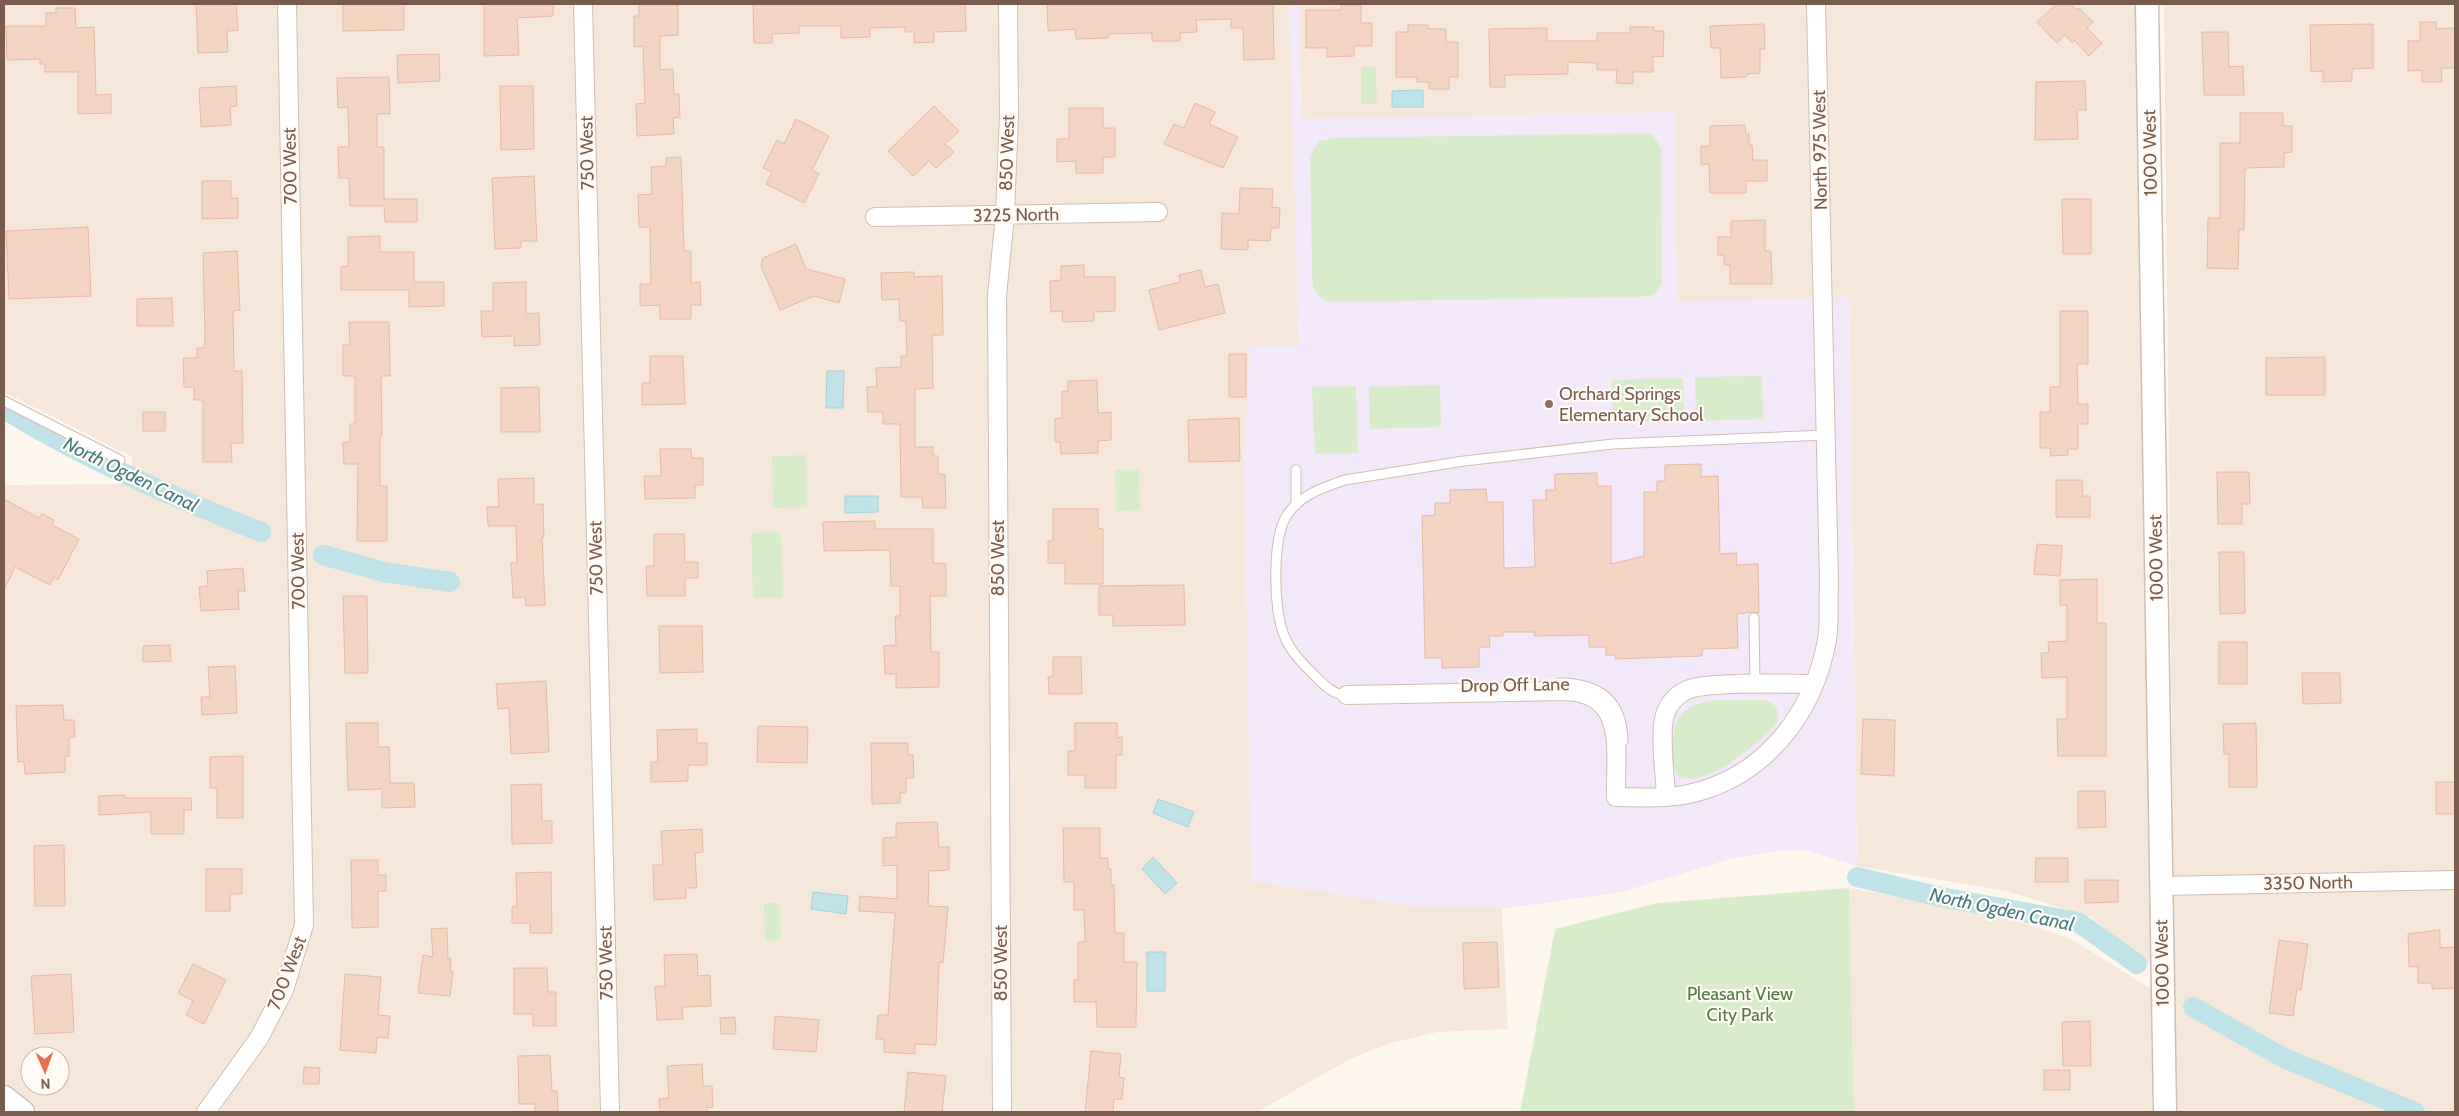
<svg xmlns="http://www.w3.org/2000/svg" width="2459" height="1116" font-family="Cabin,sans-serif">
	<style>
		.residential { fill: #f5e8da; fill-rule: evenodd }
		.education { fill: #f3e8fa }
		.green { fill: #d8ecc9 }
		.water { fill: #bfe3e8; stroke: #a5d3da }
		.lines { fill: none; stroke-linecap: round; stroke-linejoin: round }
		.canal { stroke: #bfe3e8; stroke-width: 20 }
		.building { fill: #f3d5c3; stroke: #e6bba3 }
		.service-casing { stroke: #d1beb0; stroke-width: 11 }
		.minor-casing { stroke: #d1beb0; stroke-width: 20 }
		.tertiary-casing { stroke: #d1beb0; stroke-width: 25 }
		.service { stroke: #fff; stroke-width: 9 }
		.minor { stroke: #fff; stroke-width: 18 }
		.tertiary { stroke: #fff; stroke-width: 22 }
		.education-dot { fill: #8d6e63; stroke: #fffaf3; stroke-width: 2 }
		.labels { text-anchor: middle; stroke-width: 4.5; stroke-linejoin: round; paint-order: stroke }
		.street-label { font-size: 18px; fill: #7a5c4d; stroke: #fffaf3 }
		.education-label { font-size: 18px; fill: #785e54; stroke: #fffaf3; text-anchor: start }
		.park-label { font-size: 18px; fill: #537a41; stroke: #fffaf3 }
		.water-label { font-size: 19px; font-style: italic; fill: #437c86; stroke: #fffaf3 }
	</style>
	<rect width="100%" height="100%" fill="#fdf6ec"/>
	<path class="residential" d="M4,4H1290L1299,346L1422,908H1502L1508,1029L1438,1032L1391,1043L1352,1058L1257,1112H40L4,1085V485L132,484V457L4,392ZM30,1056H60V1086H30Z
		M1299,4H2137L2151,966L2091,917L2006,891L1857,866L1849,298L1677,301L1674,112L1301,119Z
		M2164,4H2455V1112H2176Z
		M1849,888L2000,915L2073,940L2151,989L2152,1112H1854Z"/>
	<path class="education" d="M1289,4H1299L1301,119L1675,112L1677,301L1849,298L1857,866L1805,850L1777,851L1734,858L1621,892L1508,908H1422L1251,881L1244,461L1250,346H1299Z"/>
	<path class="green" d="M1361,67H1376L1377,104H1361Z
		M1647,133L1653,135L1661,148L1662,283L1654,295L1639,297L1331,302C1316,299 1313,290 1312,276L1310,156L1319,141L1332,138Z
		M1762,376L1763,419L1696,421L1695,377Z
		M1683,378L1684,421L1613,423L1612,380Z
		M1440,385L1441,427L1370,429L1369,387Z
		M1356,386L1358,453L1315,454L1312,387Z
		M806,455L807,507L773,508L772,456Z
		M1115,470H1139L1140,510L1116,511Z
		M781,532L783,597L753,598L751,533Z
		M1762,700C1774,702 1780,708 1778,721C1762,741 1706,789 1679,777C1671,766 1673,755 1673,743C1673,691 1725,701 1762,700Z
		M1849,888L1854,1112H1520L1555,929L1658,903Z
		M764,903H780L781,940L765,941Z"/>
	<path class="water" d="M1423,90V107H1392V91Z
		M827,371H844L843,408H826Z
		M845,496H878V512L845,513Z
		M1158,799L1194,812L1188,827L1153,813Z
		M1153,857L1177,883L1165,894L1142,869Z
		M813,892L848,896L846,914L811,909Z
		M1147,952H1165V991H1147Z"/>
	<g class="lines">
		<path class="canal" d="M4,409C84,459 173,497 261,532
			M323,555L384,572L450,582
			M1857,877L1941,897L2078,922L2137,964
			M2193,1007L2284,1058L2415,1112"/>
	</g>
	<path class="building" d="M196,4H236L238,30L227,31L228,52L198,53Z
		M343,4H404V30L343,31Z
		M484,4H553V16L517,18L519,55L484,56Z
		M639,4L678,5V35L660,36V70L673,69L674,94H679L680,117L673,118L674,134L637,136L636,104L645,103L643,46L634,47V16H639Z
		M753,4H965L966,31L934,32V42L914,43V32H905V27L870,28V37L841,38V26H799V33L772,34V43H754Z
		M1057,4H1273L1274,59L1244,60L1243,28H1231V19L1196,20L1197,32L1180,33V41H1152V33L1108,34V38L1076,39L1075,29L1048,31L1047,5Z
		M2056,4H2070L2077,10L2079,8L2093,22L2087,28L2102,43L2089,56L2074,40L2072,43L2065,35L2057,43L2037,22Z
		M1341,5H1361V23H1372V46H1354V56L1327,57V48H1306V10H1341Z
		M56,8H75L76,28L94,27L96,95L111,94V113L78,114V72H45V64H40V59L7,60L6,26H46V13H56Z
		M2420,22H2436V29L2455,28V68H2441L2442,82H2422V70L2408,71V41H2420Z
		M1764,24L1765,49H1760V73L1747,74L1746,77L1721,78L1720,48H1711L1710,26Z
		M2373,24V68L2352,69V81L2323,82V71L2311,72L2310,25Z
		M1408,25H1428V29H1446V42H1458V77H1449V89H1429V82H1417V77H1396V32H1408Z
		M1630,27H1654V31H1664L1663,57L1653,56V72H1633V84L1616,83L1617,70H1597V63L1568,62V74L1505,75V87H1490L1489,29L1547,28V41H1597V33H1630Z
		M2202,32H2228L2229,67L2243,66L2244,95H2204Z
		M439,54L440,81L398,83L397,55Z
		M389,77L390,114H377V147H384V199H417V222H385L384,206H350L349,178H339L338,147H349L348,107L338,108L337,78Z
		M2085,81L2086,110H2077L2078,139L2035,140L2036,82Z
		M236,86L237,106L230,107L231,125L201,127L199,88Z
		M500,86H533L534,149L501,150Z
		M1195,103L1215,112L1209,124L1238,137L1223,168L1164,144L1174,124L1184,128Z
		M934,106L959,131L945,144L954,152L936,168L929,161L913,176L888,151Z
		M1069,108H1103V128H1115V157H1103V173H1076V161L1057,162V139H1069Z
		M2240,113H2283V126H2292V152L2284,153V167L2245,168L2244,230L2239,229L2238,269L2207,268L2208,218H2220V143H2240Z
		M796,119L829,136L812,170L819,174L804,203L766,184L772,172L763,168L777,140L784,144Z
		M1745,125L1746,134H1749V145H1752L1753,160H1767V181H1746V193H1710L1709,164L1701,165V146H1710V126Z
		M681,157L684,251H691V283L700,282L701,305H691V319H660V305L640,306V284H651L650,227H639L638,195L652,194L651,167L666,166V158Z
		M534,176L537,241H521V248L495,249L492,178Z
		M202,181H231V198H238V218L202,219Z
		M1240,188L1273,189L1272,207L1280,208L1279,228H1271L1270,241L1248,240V250L1221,249L1222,213L1239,214Z
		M2062,199H2091V254H2063Z
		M1765,220V251H1771L1772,284H1730V265H1724V255H1718V237H1731V221Z
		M88,227L91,296L9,299L6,231Z
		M380,236V252H414V282H444V306L409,307V290H341V267L348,266V237Z
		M796,244L806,269L845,279L839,303L814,296L780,310L761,266L763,258Z
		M237,251L240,310L233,311L234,371H242L243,443H231L232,462H203V400H194V387H184L183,358H197V348H204L205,337L203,253Z
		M1084,265V277H1115V311L1094,312V321L1063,322L1062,311L1051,312L1050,281L1061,280V266Z
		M1201,270L1205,287L1218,284L1225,313L1159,330L1149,290L1180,282L1179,275Z
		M914,272V277L942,276L943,335H932L933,388L915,389V447H933V456H938V474H945L946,508H923L922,497H901L900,424H883V412H868L867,387H877L876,368L901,367V356H907L906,321H900L899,299L882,300L881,273Z
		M526,282V314L539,313L540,345L514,346V336L482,337L481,311H493V283Z
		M172,298L173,326H137V299Z
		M2060,311H2088V364H2077L2078,404H2088V424H2078V449H2068V455L2051,456L2050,448H2040V412H2050V387H2060Z
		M349,322H389L390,376H381L382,435H380V486H387V541H357L358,464H344L343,442H350V424H355V376H343V345H350Z
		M1229,354H1246V397H1229Z
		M650,356H683L685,404L642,405V383H650Z
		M2325,357V395H2266V358Z
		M1097,380L1098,413L1111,412V440L1098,441V453L1061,454L1060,442H1055V419L1062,418V391H1068V381Z
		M539,387L540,432H501V388Z
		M143,412H165V431H143Z
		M1239,418L1240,461L1189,462L1188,420Z
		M660,449H691L692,458H703V485H695V498L645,499L644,476H661Z
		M1701,464V477L1718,476L1720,554L1737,553L1736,565L1758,564L1759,613L1753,612L1737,614L1738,648L1702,649V656L1615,659V655H1606V647H1589V635L1534,636L1535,632H1503V636H1489L1490,647H1479V667L1442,668V658H1425L1422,516L1435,515V503H1450V490L1486,489L1487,502H1503L1504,568L1535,567L1533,500H1546V490H1555V474L1597,473V486H1611V564L1644,556V492H1657V481H1665V465Z
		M2217,472H2249L2250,504H2242V524H2218Z
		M534,478V504H543L544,537H542L545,605L526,606L525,597L513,598L511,563H517L516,526H488L487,507H499L498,479Z
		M2056,480H2082L2083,496H2090V517H2056Z
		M4,499L39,518L42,514L54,520L52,525L79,539L58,580L54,577L50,585L15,567L4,590Z
		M1053,509H1098V528L1103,529V584H1065V563H1048V541H1053Z
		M875,521V529H933V563L946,564V596H930L931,652H939V687L896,688V674H885L884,646L896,645L895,616H900V586H891L890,550L824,551L823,522Z
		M654,534H684L685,562H698V578H685V596H647L646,566H654Z
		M2037,544L2062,546L2060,576L2034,574Z
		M2219,552H2244L2245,613L2220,614Z
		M243,568L245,591H238L239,609L201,611L199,587L208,586L207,571Z
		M2097,579V623H2106V756H2058L2057,719H2067V677L2042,678L2041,653H2049L2048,642L2067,641V605H2060V580Z
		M1184,585L1185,625L1113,626V615H1099V586Z
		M343,596H367L368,673H345Z
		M659,626H702L703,672L660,673Z
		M2219,642H2247V684H2219Z
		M170,645L171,661L143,662V646Z
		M1053,657H1081L1082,694H1049L1048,677L1053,676Z
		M235,666L237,713L202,715L201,697H210L208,667Z
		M2302,673H2340L2341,703L2303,704Z
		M546,681L549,752L511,754L509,708L498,709L496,684Z
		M63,705L64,720H74L75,737L69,738V756H65V772L25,774L24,762H18L16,706Z
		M1863,719L1895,720L1894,776L1861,774Z
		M346,723H378V747H389L390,783H414L415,807L382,808V789L348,790Z
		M1075,723H1117V738L1122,737V755H1116V788H1085V775H1068V751H1075Z
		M2256,723L2257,787H2229V754H2224L2223,724Z
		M758,726L808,727L807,763L757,762Z
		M697,729V743H707V765H688V781L651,782V762H658L657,730Z
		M871,743H908V755H913L914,778H906V792L900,793V803L872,804Z
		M243,756V818H217V788H210V757Z
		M2436,782H2455V814H2436Z
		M541,784L542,821H552V843L512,844L511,785Z
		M2078,791H2105L2106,827L2078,828Z
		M125,795V798H191L192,810H184V834H151V812L99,815V796Z
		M937,822L939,847H949V870L929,871L928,906L948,907L943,963L939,962L936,1045L915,1044V1054L884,1052V1039H876L878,1015H888L895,913L859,911L860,896L897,899V865L883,866V838L896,837V823Z
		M1063,828H1100V858H1108V869H1111V885H1114L1115,933H1124V962H1137L1136,1027H1097L1096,1002H1074V980H1078V942H1085L1084,910H1074V882H1064Z
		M702,829L703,852L695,853L697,888H686V898L654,900L653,865H663L661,831Z
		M64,845L65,906H35L34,846Z
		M2036,858H2068V882H2035Z
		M351,860H378V875H386V891H378V927L352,928Z
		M206,869H242V894H230V911H206Z
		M551,872L552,933H530V923H512V907L517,906L516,873Z
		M2085,880H2118V902L2085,903Z
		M447,928L448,958L451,959L450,971H453L450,996L418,993L423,955L433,957L431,929Z
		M2440,930V948L2455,947V988L2432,989V983H2418V966L2409,967L2408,934Z
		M2279,940L2308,944L2301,990L2297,989L2293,1016L2269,1013Z
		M1497,942L1499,987L1464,989L1463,943Z
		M697,954L698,976L710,975L711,1006L682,1007L683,1019L657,1020L655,987L665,986L664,955Z
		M193,964L226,980L204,1024L186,1015L193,1001L178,993Z
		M514,968H547L548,992H556V1026H533V1014H514Z
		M71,974L74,1032L35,1034L31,976Z
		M345,974L381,977L378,1015L390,1016L388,1038L377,1037L376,1053L340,1050Z
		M775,1016L819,1020L816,1052L773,1049Z
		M735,1017L736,1034H721L720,1018Z
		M2090,1021L2091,1066H2063L2062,1022Z
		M1091,1051L1121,1054L1119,1077L1124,1078L1122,1099H1114L1113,1112H1085Z
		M550,1055L552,1091H557L558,1112H535V1104H519L518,1056Z
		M702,1064L703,1086H712L713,1107L707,1108V1112H660L659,1099L669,1098L667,1066Z
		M304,1067L320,1068L319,1084H303Z
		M2044,1070H2070V1090H2044Z
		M908,1072L946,1076L942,1112H904Z"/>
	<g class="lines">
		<defs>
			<path id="service" d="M4,401L120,460
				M1296,470V505
				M1754,618L1755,685
				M1559,683C1599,683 1622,700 1623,741
				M1348,695C1333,695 1324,685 1314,675C1302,663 1290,651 1284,635C1273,610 1272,538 1287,515C1300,495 1324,487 1345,480L1464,461L1613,444L1826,435"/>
			<path id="minor" d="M583,4L610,1112
				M875,217L1158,212
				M1347,695L1563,691C1628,692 1615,751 1616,797C1638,797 1662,799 1684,795C1762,780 1813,716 1827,640C1830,622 1828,602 1829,583L1816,4
				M1666,796C1665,775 1660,738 1664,719C1666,706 1676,695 1687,690C1707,681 1788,684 1814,684
				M2161,886L2455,880
				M206,1112L259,1038L284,990L304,925L287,4
				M1002,1112L997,296L1005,215L1009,115L1008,4"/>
			<path id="tertiary" d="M2147,4L2165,1112
				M4,1097L23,1112"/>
		</defs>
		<use href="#service" class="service-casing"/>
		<use href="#minor" class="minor-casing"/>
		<use href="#tertiary" class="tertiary-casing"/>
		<use href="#service" class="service"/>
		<use href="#minor" class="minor"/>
		<use href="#tertiary" class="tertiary"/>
	</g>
	<circle class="education-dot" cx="1549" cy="404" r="5"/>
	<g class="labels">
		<g class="street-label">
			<text transform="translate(1820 150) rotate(-91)" y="6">North 975 West</text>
			<text transform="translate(587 153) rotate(-91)" y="6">750 West</text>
			<text transform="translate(1007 153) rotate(-88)" y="6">850 West</text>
			<text transform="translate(2150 153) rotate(-91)" y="6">1000 West</text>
			<text transform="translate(290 166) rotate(-91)" y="6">700 West</text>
			<text transform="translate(1016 215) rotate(-1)" y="6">3225 North</text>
			<text transform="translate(596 558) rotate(-91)" y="6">750 West</text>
			<text transform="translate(998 558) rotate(-90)" y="6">850 West</text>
			<text transform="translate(2156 558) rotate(-91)" y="6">1000 West</text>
			<text transform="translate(298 571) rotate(-91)" y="6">700 West</text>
			<text transform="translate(1515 685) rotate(-1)" y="6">Drop Off Lane</text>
			<text transform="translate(2308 883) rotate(-1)" y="6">3350 North</text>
			<text transform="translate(606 963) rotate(-91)" y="6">750 West</text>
			<text transform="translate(1001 963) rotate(-90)" y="6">850 West</text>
			<text transform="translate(2162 963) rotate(-91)" y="6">1000 West</text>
			<text transform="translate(287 973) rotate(-69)" y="6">700 West</text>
		</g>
		<g class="education-label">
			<text x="1559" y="400">Orchard Springs<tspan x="1559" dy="21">Elementary School</tspan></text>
		</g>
		<g class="park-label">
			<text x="1740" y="1000">Pleasant View<tspan x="1740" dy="21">City Park</tspan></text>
		</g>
		<g class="water-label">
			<text transform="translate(131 474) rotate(26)" y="7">North Ogden Canal</text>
			<text transform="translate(2002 909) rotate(12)" y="7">North Ogden Canal</text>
		</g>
	</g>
	<rect width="2459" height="1116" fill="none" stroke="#7a5c4d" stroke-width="10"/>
	<g transform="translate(45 1071) rotate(178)"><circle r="24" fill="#fffaf3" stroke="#cabbb1"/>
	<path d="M0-4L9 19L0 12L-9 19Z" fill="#e76f51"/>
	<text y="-8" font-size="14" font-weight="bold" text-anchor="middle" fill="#7a5c4d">N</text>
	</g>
</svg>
